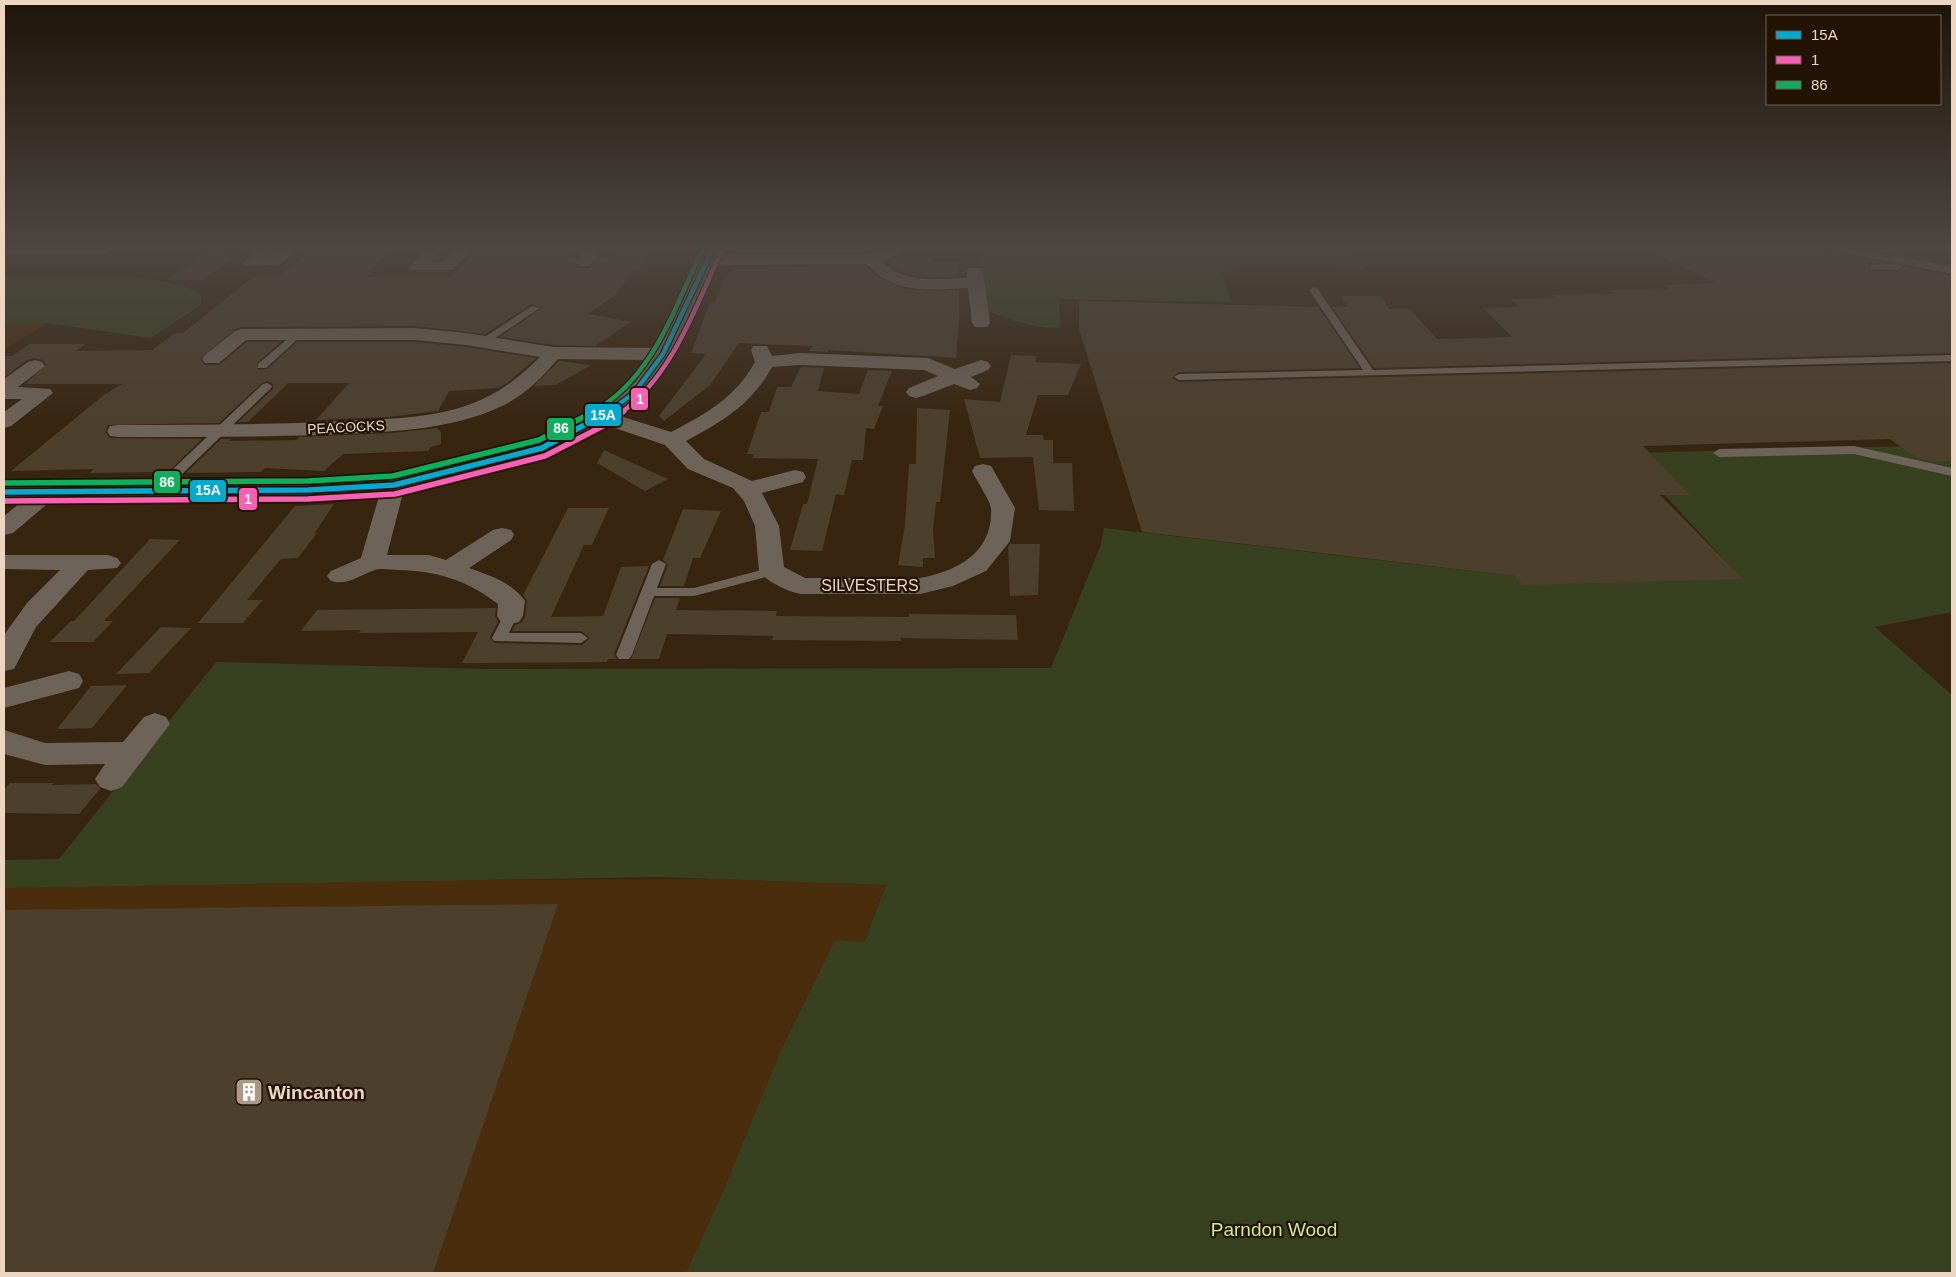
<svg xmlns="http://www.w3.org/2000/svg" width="1956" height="1277" font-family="Helvetica,sans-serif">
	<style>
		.built { fill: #4a2d0c }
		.green { fill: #38411f }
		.building { fill: #4c3f2c }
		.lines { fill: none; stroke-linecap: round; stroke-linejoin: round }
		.lane { fill: #6e6358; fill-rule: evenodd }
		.street { fill: #6e6358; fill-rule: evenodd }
		.bus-1-far1-casing { stroke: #221305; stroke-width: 7 }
		.bus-1-casing { stroke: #221305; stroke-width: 9 }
		.bus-2-far1-casing { stroke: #221305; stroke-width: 7 }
		.bus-2-casing { stroke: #221305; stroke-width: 9 }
		.bus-3-far1-casing { stroke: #221305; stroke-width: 7 }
		.bus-3-casing { stroke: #221305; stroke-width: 9 }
		.bus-1-far1 { stroke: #00a9ce; stroke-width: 4.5 }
		.bus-1 { stroke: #00a9ce; stroke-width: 5.5 }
		.bus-2-far1 { stroke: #f860b3; stroke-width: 4.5 }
		.bus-2 { stroke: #f860b3; stroke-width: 5.5 }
		.bus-3-far1 { stroke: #0daf5c; stroke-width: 4.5 }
		.bus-3 { stroke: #0daf5c; stroke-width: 5.5 }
		.labels { text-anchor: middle; stroke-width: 4.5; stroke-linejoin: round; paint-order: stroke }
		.far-street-label { font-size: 14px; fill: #ecd6c2; stroke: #221305 }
		.street-label { font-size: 16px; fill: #ecd6c2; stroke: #221305 }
		.near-poi-label { font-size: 19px; font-weight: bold; fill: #ecd6c2; stroke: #221305; text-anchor: start }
		.near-park-label { font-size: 19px; fill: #caeb8e; stroke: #221305 }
		.line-badge { stroke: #221305; stroke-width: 2 }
		.badge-label { font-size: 14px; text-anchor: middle; font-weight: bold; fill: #fff }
	</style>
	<rect width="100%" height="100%" fill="#372510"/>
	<path class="built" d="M4,323H47L4,350Z
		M717,879L886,885L765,1193L736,1273H4V886L186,881Z"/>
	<path class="green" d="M982,248H1351L1367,271L1298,257L1253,260L1221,272L1232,302L1059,299L1060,328C1031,328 1005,319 979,307Z
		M4,276C43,276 174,271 201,295V305L151,338L47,323H4Z
		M1952,445V612L1875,627L1952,695V1273H686L720,1199L779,1055L835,940L864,942L886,885L659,877L4,888V860L59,859L216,662L487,669L1051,668L1100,547L1104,528L1515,576L1742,579L1626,453Z"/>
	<path class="building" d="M315,248H394L368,272H372L366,277H450L480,248H574L569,258H577L574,264L578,268H590L597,258H613L619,248H652L638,270H632L617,294L588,314L631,322L595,346L553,345L500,337L542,308L532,304L485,334L415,326L241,327L234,330L200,359L205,365H219L247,342H281L257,363L258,370L267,369L297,342H415L466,347L536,358L506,384L502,383L505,384L499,388L449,391L438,411L389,417L316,420L349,383H288L248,422H238L273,389V384L267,381L262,383L219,423L108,425L105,432L110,438L202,439L168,472L90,473L94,469L11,471L105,394L122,384H25L46,365L43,360L34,358L27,360L4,377V356H12L29,344H85L76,351L152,350L176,333H183L253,277H279Z
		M744,248H871L869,252L742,253Z
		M1644,248H1809L1830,257L1831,251L1881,262L1869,264L1871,271L1898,272L1904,266L1952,276V353L1374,368L1332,307H1347L1341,296H1381L1389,309H1410L1437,339L1512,337L1483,308L1520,307L1511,299L1556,298L1552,295L1615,294L1610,290L1669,289L1663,285L1716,283Z
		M1857,248H1888L1912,257Z
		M204,253L240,254L201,280H166Z
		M912,256H934L933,262H958V276L911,275L901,272L885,262L912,260Z
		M866,266L877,276L901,288L927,291L959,290V325L956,358L828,350V352L809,351L812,346L739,343L710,385L664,421L659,416L706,354L691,353L710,302H715L726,273H733L736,267Z
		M1079,301L1318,307L1360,368L1179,372L1172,378L1179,382L1952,363V461L1934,462L1917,458L1890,439L1643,446L1690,495H1660L1743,579L1522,585L1515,576L1142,532L1079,329Z
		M1011,355L1036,356L1035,362L1081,364L1068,395H1038L1026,435H1043L1044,440H1053V463H1072L1074,511L1039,510L1033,457L980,458L964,399L1000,402Z
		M559,361L591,365L556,385L534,386Z
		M801,367L824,368L818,391L859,394L868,370L892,371L878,406H883L874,429L866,428L863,460H852L844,495L836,494L822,551L790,550L803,504H807L818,459L752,458L754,454H747L761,412H769L777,387H791Z
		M917,408L950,410L940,502H936L933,530L935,558H923V567L898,565L905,525L909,464H916Z
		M437,428L441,432V444L431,447L428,451L343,454L324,471L265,468L261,472L186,473L221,439H232L229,441L296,440L299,437L392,433Z
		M604,450L668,479L645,491L597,463Z
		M334,504L314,534L317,533L298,558L281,559L247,600H263L243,623H198L295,506Z
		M568,508H609L592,545H584L551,617L603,616L621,567L649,566L614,654L617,659H608L607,662L462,663L478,632L359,633L361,630L301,631L317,610L496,608L495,616L498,622L490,637L494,643L582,645L590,638L581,631H512L515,625L521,623L525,617L527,601L523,595Z
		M683,509L721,511L700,558H693L684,586H660L668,565L663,560Z
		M150,539L180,540L104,621H113L93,642H50L71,621H74Z
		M1010,544H1040L1038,595L1010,596L1008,547Z
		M655,598H680L676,610L777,611L776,616L909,617V614L1016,615L1018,640L901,638V641L772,640L773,636L667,634L659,659H631Z
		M161,627L191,628L149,673L116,674Z
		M127,685L92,728L57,729L91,686Z
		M10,783H54L52,785L96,784L100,789L79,814L4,813V790Z
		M558,904L433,1273H4V910Z"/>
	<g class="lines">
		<path class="lane" d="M1830,248H1847L1941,264L1952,268V274L1834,251Z
			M1874,264H1898L1902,267L1898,270L1871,269V265Z
			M1314,287L1317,288L1373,370L1952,355V361L1179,380L1174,377L1179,374L1363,370L1309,290Z
			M532,306L540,308L486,344L477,342Z
			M297,331L301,332V336L266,368H258V364Z
			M267,383L272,386L271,388L179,477H171L169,474L171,471L263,384Z
			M1854,446L1952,468V476L1854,454L1719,457L1713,453L1719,449Z
			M659,560L666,564L657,588H694L772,567L779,571L777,574L694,596H654L632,655L629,659H619L616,655L652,564Z
			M510,611L517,616L509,633H581L588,638L581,643L494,641L492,638L505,613Z"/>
		<path class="street" d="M4,248H113L105,253L4,254Z
			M260,248H277L267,257L282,248H300L279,265L245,266L243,263Z
			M428,248H445L431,262H443L457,248H474L453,270H411L409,267Z
			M586,248H602L590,266H578L576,263Z
			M705,248H721L718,255L869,254L884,248H900L898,254L881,261C904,284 937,279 967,278V271L969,268H981L983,271L990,323L987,327H975L972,323L968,288C929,289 896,296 867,264L713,265L672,354L641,397L617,415L671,432C706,414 736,397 755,362L751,350L753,346H767L772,356L800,353L928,358L955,369L981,360L988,362L991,366L988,370L971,377L980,384L977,388L970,390L954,384L923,396L916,398L909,396L906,392L909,388L938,376L924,370L800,365L772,367C752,404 722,422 686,441L704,459L752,481L795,470L803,472L806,477L803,482L762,493L779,526L784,567L805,578H920C957,571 993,553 991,509C991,501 976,480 972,471L975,466L983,464L991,466L1015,508L1010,541L986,571L953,586L920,594H800C787,591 767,582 759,571L755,526L744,501L733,488L688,469L665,445L603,424L550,453L404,489L387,555H429L446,560L493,530L502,528L511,530L514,535L511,540L469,568C489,575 513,583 525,601L523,616L519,622L510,624L501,622L497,616L498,604C467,580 437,571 398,570C391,570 381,568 375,570C359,575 348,586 331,581L327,576L331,571L361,558L380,493L308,497L53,499L13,533L4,535V516L25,499H4V485L308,483L394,478L534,443L594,413L627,389L649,360L558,359C542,377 526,394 504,405C449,432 382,432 322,435C254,437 186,437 118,437L110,436L107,431L110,426L118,425C192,425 267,425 341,421C383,419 428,419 468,405C497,395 519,378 540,357L466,345L415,340H246L219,363H205L202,359L205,355L235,331L241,329L415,328L466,333L553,347L656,348Z
			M35,360L42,362L45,366L18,387L50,389L53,393L11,426L4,428V412L22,399H4V379L28,362Z
			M4,555H108L117,558L121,563L117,568L88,570L36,627L14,669L4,671V635L27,603L60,570L4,569Z
			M69,671L79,674L83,681L79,688L4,708V688Z
			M155,713L166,717L170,724L122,787L111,791L100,787L95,779L105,764L45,765L4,754V730L45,743L123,742L144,717Z"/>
		<defs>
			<path id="bus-1-far1" d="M608,412L634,393L663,354L713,248"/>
			<path id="bus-1" d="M4,492L308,490L394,485L542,448L610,411"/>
			<path id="bus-2-far1" d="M622,412C673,374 695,308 721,252"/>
			<path id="bus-2" d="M4,501L308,499L395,494L545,456L605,425L624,411"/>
			<path id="bus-3-far1" d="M592,412C653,380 675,306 703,248"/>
			<path id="bus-3" d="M4,483L308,481L393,476L539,440L595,411"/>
		</defs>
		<use href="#bus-1-far1" class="bus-1-far1-casing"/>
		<use href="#bus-1" class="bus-1-casing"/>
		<use href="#bus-2-far1" class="bus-2-far1-casing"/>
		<use href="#bus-2" class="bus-2-casing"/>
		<use href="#bus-3-far1" class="bus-3-far1-casing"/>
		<use href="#bus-3" class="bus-3-casing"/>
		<use href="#bus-1-far1" class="bus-1-far1"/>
		<use href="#bus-1" class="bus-1"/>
		<use href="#bus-2-far1" class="bus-2-far1"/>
		<use href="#bus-2" class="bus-2"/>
		<use href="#bus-3-far1" class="bus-3-far1"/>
		<use href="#bus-3" class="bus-3"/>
	</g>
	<linearGradient id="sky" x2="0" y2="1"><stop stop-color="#1e1409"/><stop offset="0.58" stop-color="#4d4642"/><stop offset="1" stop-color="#4d4642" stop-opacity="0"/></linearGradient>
	<rect width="1956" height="427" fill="url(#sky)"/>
	<defs>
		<symbol id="building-square" viewBox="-11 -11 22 22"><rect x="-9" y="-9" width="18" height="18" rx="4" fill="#ad9884" stroke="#221305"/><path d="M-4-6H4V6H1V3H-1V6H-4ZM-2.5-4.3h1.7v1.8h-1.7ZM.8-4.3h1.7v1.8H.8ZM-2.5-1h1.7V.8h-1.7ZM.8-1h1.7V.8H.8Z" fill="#fff"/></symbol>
	</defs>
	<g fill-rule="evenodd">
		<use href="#building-square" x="233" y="1076" width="32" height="32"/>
	</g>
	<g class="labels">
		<g class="far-street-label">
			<text transform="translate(346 427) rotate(-3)" y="5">PEACOCKS</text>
		</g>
		<g class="street-label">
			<text x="870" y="591">SILVESTERS</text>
		</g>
		<g class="near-poi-label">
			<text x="268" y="1099">Wincanton</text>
		</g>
		<g class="near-park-label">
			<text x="1274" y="1236">Parndon Wood</text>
		</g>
	</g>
	<g class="line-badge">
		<rect x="630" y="387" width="19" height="24" rx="5" fill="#f860b3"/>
		<rect x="584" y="403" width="38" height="24" rx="5" fill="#00a9ce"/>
		<rect x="546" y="417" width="29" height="24" rx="5" fill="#0daf5c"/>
		<rect x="153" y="470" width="28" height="24" rx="5" fill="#0daf5c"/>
		<rect x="189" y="479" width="38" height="24" rx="5" fill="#00a9ce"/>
		<rect x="238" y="487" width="20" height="24" rx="5" fill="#f860b3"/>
	</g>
	<g class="badge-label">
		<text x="640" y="404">1</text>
		<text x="603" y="420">15A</text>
		<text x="561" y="433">86</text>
		<text x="167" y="487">86</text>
		<text x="208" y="495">15A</text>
		<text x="248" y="504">1</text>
	</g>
	<rect width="1956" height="1277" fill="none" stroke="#ecd6c2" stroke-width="10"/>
	<rect x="1766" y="15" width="175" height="90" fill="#221305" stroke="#736151"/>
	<rect x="1776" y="31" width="25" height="8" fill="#00a9ce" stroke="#736151"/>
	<text x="1811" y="40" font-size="15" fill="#ecd6c2">15A</text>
	<rect x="1776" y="56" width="25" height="8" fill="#f860b3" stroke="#736151"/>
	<text x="1811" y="65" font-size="15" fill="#ecd6c2">1</text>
	<rect x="1776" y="81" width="25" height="8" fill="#0daf5c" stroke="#736151"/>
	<text x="1811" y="90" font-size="15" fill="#ecd6c2">86</text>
</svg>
